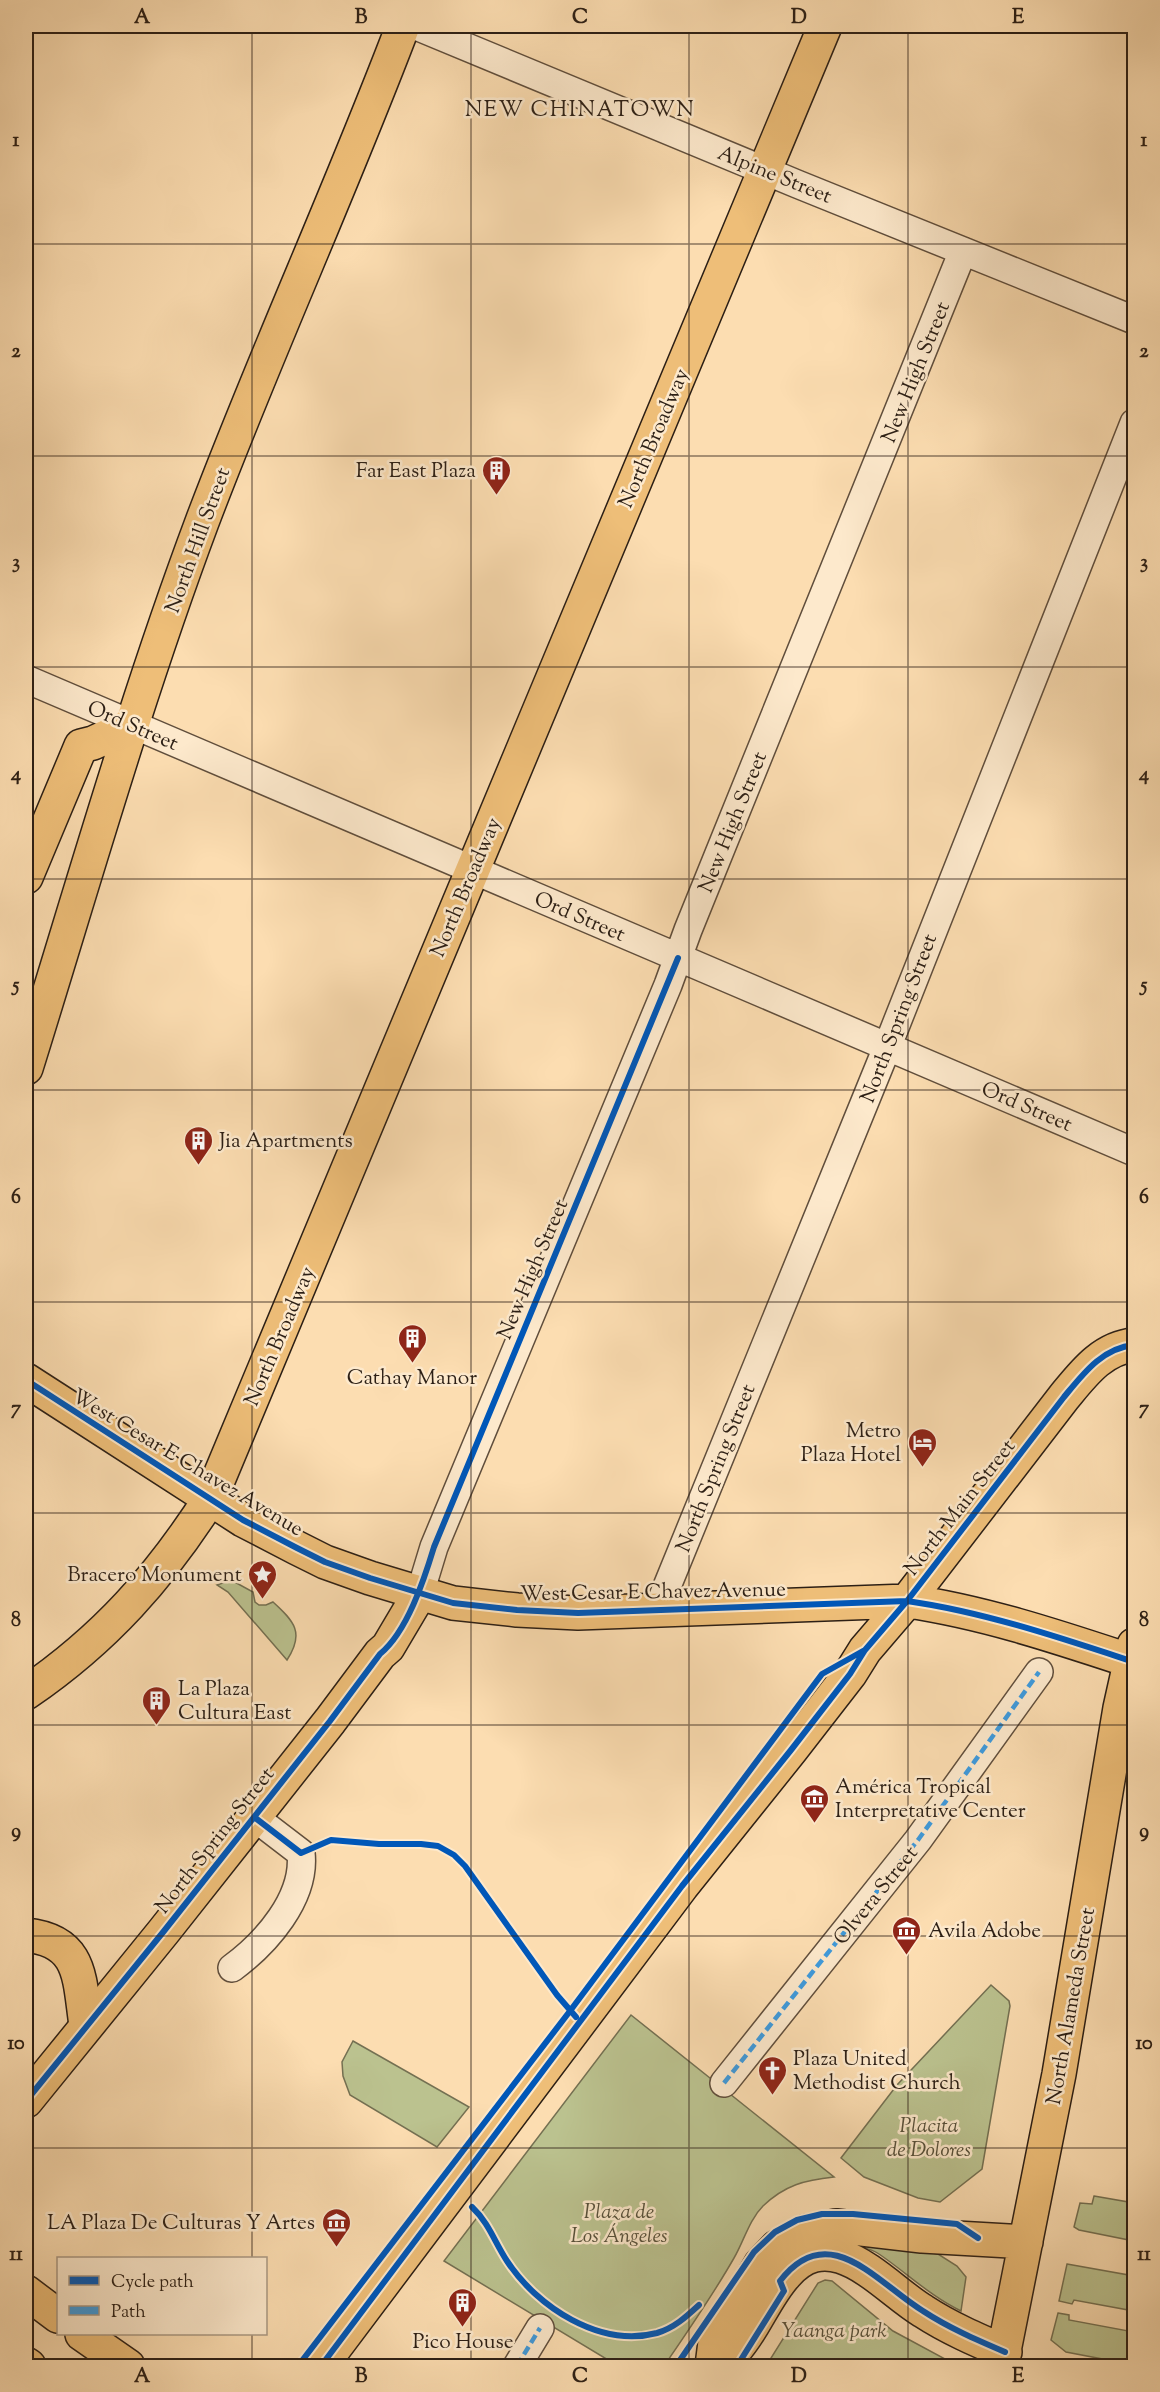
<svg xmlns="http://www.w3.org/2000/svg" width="1160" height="2392" font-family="'Sorts Mill Goudy',serif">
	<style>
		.green { fill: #bbc28f; stroke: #747052; stroke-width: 1.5 }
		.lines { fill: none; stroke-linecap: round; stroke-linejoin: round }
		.minor-casing { stroke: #604e3c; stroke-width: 30 }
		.major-casing { stroke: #2c1f15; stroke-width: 36 }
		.highway-casing { stroke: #2c1f15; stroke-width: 36 }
		.minor { stroke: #fde9cc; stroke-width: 27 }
		.major { stroke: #eebe78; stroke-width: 33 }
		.highway { stroke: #eebe78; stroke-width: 33 }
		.quiet { stroke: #3d9bdf; stroke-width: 4.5; stroke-dasharray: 9 4.5; stroke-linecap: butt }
		.cycleway-casing { stroke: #fde9cc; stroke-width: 10 }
		.cycleway { stroke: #0057b8; stroke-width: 6 }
		.grid { fill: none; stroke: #2c1f15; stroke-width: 1.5; stroke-opacity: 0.55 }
		.labels { text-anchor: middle; stroke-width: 5; stroke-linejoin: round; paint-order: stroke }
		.street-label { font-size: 21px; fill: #2c1f15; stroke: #fde9cc }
		.poi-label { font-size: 21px; fill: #2c1f15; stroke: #fde9cc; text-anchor: start }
		.park-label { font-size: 21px; font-style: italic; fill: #57503a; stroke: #fde9cc }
		.neighbourhood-label { font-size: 22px; letter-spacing: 1.5px; fill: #2c1f15; stroke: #fde9cc }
		.neatline { fill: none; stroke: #2c1f15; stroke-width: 2 }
		.grid-label { font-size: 20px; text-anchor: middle; font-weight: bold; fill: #2c1f15 }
	</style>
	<rect width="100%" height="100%" fill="#fcddb1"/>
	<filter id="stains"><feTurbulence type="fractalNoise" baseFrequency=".00333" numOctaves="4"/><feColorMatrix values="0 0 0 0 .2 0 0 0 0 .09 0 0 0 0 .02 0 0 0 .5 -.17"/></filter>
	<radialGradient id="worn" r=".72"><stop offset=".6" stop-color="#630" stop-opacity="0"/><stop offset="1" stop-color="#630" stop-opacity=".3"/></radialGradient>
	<path class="green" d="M231,1580L253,1592L255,1602L259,1605H266L273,1602C294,1621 305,1633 287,1660L228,1592L217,1585Z
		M991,1985L1009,2001L1010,2006L982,2169L940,2202L918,2198L864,2177L841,2158L897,2085Z
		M631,2015L834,2177C805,2180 785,2185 763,2206C749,2220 744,2241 734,2258C713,2295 688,2331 664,2366H618L444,2261Z
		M353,2041L469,2107L437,2147L350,2095L343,2076L342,2062Z
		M1094,2196L1134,2203V2241L1079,2230L1074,2227L1080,2203L1092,2204Z
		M854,2239L938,2254L957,2266L966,2277L961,2311C930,2296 907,2273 879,2254C872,2249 861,2247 853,2244Z
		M1067,2264L1134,2276V2311L1074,2300L1072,2304L1059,2301Z
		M825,2280L832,2281L893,2331L947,2360L952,2366H766L818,2283Z
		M1058,2313L1069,2315V2320L1134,2332V2365L1066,2352L1051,2340Z"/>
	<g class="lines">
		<defs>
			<path id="minor" d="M416,26L797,184L1134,320
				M26,679L1134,1152
				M420,1593L434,1547L668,985L688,930L963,251
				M657,1611L888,1045L1134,423
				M232,1968C266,1943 306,1898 301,1853L254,1817
				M724,2083L918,1840L1039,1672
				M517,2366L540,2328"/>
			<path id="major" d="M26,877L81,746L93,743L132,725
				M26,1068C83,885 135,701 202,522C265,355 340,192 403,26
				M26,1380L243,1520L297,1548L325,1562L370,1578L453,1603L517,1610L578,1613L907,1601C984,1612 1061,1638 1134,1662
				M26,1693C105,1639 160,1577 211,1497L825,26
				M26,2101L164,1931L330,1721L380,1654L388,1647L420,1593
				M26,2292L58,2316
				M82,2334L128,2366
				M716,2363C722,2359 730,2356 735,2350C755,2328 765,2297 786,2274C833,2221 883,2287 923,2311C949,2328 977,2340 1005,2352
				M321,2366L682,1886L791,1750L850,1674L865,1650L907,1601L1064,1397C1083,1374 1102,1348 1134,1345
				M712,2366L715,2342L761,2264L777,2247L805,2232L836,2226L922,2236L1026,2242
				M1001,2366L1059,2074L1120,1708L1134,1645"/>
			<path id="highway" d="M26,1935C83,1941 79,1979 86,2025
				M26,2364L29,2366"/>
		</defs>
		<use href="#minor" class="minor-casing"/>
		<use href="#major" class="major-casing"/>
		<use href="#highway" class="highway-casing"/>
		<use href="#minor" class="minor"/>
		<use href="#major" class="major"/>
		<use href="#highway" class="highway"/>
		<path class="quiet" d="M724,2083L918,1840L1039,1672
			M517,2366L540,2328"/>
		<defs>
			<path id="cycleway" d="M26,1380L243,1520L297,1548L325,1562L370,1578L453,1603L517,1610L578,1613L907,1601C984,1612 1061,1638 1134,1662
				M254,1817L301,1853L331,1840L379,1844H421L438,1846L454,1855L465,1866L557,1995L576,2017
				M26,2101L164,1931L330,1721L380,1654C407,1632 424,1580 434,1547L678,958
				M472,2207C489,2223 495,2243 507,2261C537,2307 600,2348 657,2333C674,2328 686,2317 699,2305
				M298,2366L570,2011L822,1674L863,1651
				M321,2366L682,1886L791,1750L850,1674L865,1650L907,1601L1064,1397C1083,1374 1102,1348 1134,1345
				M676,2366L754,2252L775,2232L797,2220L822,2214H853L957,2224L978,2238
				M737,2366L784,2291L780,2281C829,2217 878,2284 923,2311C949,2328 977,2340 1005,2352"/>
		</defs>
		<use href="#cycleway" class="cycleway-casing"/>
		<use href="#cycleway" class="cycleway"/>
	</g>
	<path class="grid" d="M252,26V2258M471,26V2366M689,26V2366M908,26V2366M26,244H1134M26,456H1134M26,667H1134M26,879H1134M26,1090H1134M26,1302H1134M26,1513H1134M26,1725H1134M26,1936H1134M26,2148H1134M252,2334V2366"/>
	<defs>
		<symbol id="building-pin" viewBox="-11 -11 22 30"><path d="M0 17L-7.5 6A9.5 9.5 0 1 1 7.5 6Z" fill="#8f2418" stroke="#fde9cc"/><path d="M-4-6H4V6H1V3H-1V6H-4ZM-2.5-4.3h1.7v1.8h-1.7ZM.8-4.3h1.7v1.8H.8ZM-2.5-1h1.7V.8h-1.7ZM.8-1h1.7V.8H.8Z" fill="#fff"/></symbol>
		<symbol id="hotel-pin" viewBox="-11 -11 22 30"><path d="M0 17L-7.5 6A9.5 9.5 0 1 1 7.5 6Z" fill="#8f2418" stroke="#fde9cc"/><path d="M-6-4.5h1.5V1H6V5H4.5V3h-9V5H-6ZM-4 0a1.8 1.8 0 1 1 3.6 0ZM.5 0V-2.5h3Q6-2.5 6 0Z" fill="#fff"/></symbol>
		<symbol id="sight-pin" viewBox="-11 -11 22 30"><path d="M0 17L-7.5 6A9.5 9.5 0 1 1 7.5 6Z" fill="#8f2418" stroke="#fde9cc"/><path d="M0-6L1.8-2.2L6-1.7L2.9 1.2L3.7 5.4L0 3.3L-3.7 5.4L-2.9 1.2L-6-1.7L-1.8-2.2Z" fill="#fff"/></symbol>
		<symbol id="museum-pin" viewBox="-11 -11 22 30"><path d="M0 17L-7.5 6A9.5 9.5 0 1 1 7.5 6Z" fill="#8f2418" stroke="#fde9cc"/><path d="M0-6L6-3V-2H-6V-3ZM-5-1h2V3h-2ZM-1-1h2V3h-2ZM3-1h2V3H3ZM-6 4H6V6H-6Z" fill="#fff"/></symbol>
		<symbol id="church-pin" viewBox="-11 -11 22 30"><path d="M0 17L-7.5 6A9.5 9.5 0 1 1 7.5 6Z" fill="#8f2418" stroke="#fde9cc"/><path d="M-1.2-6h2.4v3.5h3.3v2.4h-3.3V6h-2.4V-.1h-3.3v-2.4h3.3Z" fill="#fff"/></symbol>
	</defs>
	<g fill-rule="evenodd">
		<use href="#building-pin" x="480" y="454" width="33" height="45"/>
		<use href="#building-pin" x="182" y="1124" width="33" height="45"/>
		<use href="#building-pin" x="396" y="1322" width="33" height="45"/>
		<use href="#hotel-pin" x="906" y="1426" width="33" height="45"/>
		<use href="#sight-pin" x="246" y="1558" width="33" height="45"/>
		<use href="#building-pin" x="140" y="1684" width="33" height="45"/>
		<use href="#museum-pin" x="798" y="1782" width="33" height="45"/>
		<use href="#museum-pin" x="890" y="1914" width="33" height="45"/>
		<use href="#church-pin" x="756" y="2054" width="33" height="45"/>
		<use href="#museum-pin" x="320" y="2206" width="33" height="45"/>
		<use href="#building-pin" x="446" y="2286" width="33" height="45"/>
	</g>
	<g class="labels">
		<g class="street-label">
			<text transform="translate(775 174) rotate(22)" y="7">Alpine Street</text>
			<text transform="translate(915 372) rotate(-68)" y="7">New High Street</text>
			<text transform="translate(653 438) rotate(-67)" y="7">North Broadway</text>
			<text transform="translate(197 540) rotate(-70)" y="7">North Hill Street</text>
			<text transform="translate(133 725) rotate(23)" y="7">Ord Street</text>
			<text transform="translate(732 822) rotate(-68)" y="7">New High Street</text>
			<text transform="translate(465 887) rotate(-67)" y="7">North Broadway</text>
			<text transform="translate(580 916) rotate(23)" y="7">Ord Street</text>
			<text transform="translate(898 1018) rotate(-69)" y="7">North Spring Street</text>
			<text transform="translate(1027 1106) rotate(23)" y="7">Ord Street</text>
			<text transform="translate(532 1269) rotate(-67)" y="7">New High Street</text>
			<text transform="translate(279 1336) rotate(-67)" y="7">North Broadway</text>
			<text transform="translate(188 1462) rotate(31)" y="7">West Cesar E Chavez Avenue</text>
			<text transform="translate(715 1468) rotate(-68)" y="7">North Spring Street</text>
			<text transform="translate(959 1507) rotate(-52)" y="7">North Main Street</text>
			<text transform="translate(653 1591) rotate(-1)" y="7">West Cesar E Chavez Avenue</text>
			<text transform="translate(214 1840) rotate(-52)" y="7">North Spring Street</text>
			<text transform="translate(875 1895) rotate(-51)" y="7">Olvera Street</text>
			<text transform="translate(1070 2006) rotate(-80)" y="7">North Alameda Street</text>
		</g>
		<g class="poi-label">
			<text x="476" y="477" text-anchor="end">Far East Plaza</text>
			<text x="219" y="1147">Jia Apartments</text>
			<text x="412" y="1384" text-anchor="middle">Cathay Manor</text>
			<text x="901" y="1437" text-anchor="end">Metro<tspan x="901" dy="24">Plaza Hotel</tspan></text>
			<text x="242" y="1581" text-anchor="end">Bracero Monument</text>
			<text x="178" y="1695">La Plaza<tspan x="178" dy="24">Cultura East</tspan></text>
			<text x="835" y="1793">América Tropical<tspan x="835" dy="24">Interpretative Center</tspan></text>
			<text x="928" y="1937">Avila Adobe</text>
			<text x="793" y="2065">Plaza United<tspan x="793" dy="24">Methodist Church</tspan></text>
			<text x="315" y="2229" text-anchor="end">LA Plaza De Culturas Y Artes</text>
			<text x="463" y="2348" text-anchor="middle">Pico House</text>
		</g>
		<g class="park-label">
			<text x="929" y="2132">Placita<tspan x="929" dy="24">de Dolores</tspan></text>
			<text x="619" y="2218">Plaza de<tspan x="619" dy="24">Los Ángeles</tspan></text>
			<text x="834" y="2337">Yaanga park</text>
		</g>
		<g class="neighbourhood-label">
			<text x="580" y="116">NEW CHINATOWN</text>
		</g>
	</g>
	<rect width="1160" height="2392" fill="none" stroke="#fcddb1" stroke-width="66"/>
	<rect x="57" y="2257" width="210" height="78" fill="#fde9cc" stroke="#a99883" stroke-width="1.5"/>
	<rect x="69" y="2276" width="30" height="9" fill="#0057b8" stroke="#a99883" stroke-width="1.5"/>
	<text x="111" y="2287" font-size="18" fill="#2c1f15">Cycle path</text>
	<rect x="69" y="2306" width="30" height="9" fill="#3d9bdf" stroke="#a99883" stroke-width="1.5"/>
	<text x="111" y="2317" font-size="18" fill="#2c1f15">Path</text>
	<rect x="33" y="33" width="1094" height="2326" class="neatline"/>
	<g class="grid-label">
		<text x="142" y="23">A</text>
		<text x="361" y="23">B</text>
		<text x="580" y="23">C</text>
		<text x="799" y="23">D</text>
		<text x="1018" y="23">E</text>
		<text x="16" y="146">1</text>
		<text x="1144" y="146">1</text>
		<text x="16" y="357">2</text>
		<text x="1144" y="357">2</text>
		<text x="16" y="568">3</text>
		<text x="1144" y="568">3</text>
		<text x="16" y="780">4</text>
		<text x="1144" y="780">4</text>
		<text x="16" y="991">5</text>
		<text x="1144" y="991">5</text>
		<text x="16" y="1203">6</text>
		<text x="1144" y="1203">6</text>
		<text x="16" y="1414">7</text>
		<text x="1144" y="1414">7</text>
		<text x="16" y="1626">8</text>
		<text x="1144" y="1626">8</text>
		<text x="16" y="1837">9</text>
		<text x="1144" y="1837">9</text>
		<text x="16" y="2049">10</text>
		<text x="1144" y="2049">10</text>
		<text x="16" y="2260">11</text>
		<text x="1144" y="2260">11</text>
		<text x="142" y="2382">A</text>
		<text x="361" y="2382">B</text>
		<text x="580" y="2382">C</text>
		<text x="799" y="2382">D</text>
		<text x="1018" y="2382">E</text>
	</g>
	<rect width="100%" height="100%" filter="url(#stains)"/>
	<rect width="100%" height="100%" fill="url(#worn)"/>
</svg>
